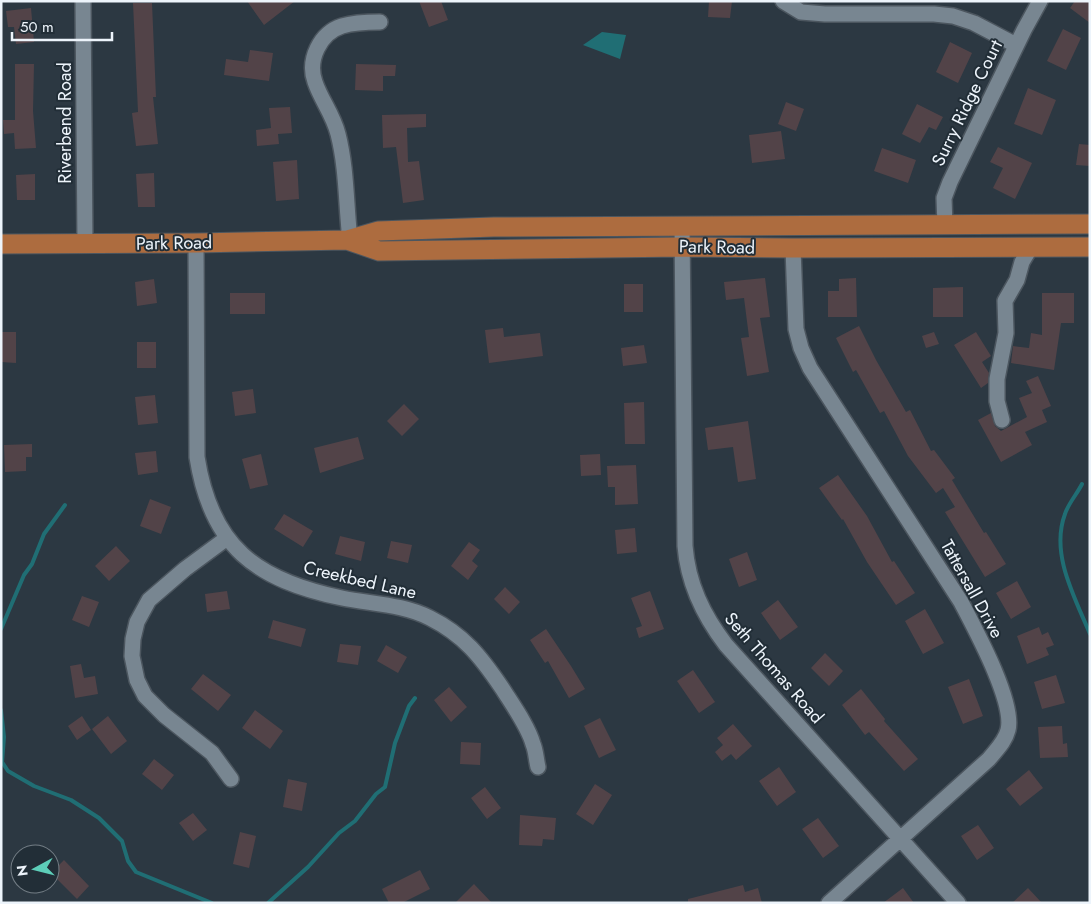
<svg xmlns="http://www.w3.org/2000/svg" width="1091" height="904" font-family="Jost,sans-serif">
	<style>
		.water { fill: #206e74 }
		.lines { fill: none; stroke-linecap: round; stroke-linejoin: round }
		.stream { stroke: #206e74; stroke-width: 4 }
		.building { fill: #524348 }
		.minor-casing { stroke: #4c565f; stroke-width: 18 }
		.major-casing { stroke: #4c565f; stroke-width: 21 }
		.minor { stroke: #788691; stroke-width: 15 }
		.major { stroke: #ad6c3f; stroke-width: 19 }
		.labels { text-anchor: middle; stroke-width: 4; stroke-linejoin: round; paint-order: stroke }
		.street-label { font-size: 18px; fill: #edf4fb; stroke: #222e37 }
	</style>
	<rect width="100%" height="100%" fill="#2c3842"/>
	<path class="water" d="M602,32L626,35L620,59L583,45Z"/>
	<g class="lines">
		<path class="stream" d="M1082,484C1077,494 1068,504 1065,514C1050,554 1075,598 1090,634
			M1,629L24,575L32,564L44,534L65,505
			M1,710L4,737L2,762L8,771L34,786L71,800L99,818L122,841L128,861L136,872L212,903
			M268,903L308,867L339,833L355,821L376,794L385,787L395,743L409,706L415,698"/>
	</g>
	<path class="building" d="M247,1H295L264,25Z
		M419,1H441L448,20L429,27Z
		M709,1H732L730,18L708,17Z
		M1075,1H1090V23L1070,8Z
		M133,3H152L156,97H153L158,144L136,146L132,113L138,112Z
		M31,8L34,42L16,44L14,27H8L6,11Z
		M1063,29L1081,38L1066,70L1047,61Z
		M950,42L972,53L958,83L936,72Z
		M250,50L273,53L269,81L224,75L226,59L248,62Z
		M15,64H34L33,111L36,148L15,149L14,133L4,134L3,120H15Z
		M356,64L396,65L395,76H383V91L355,90Z
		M1028,88L1056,100L1042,135L1014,124Z
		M786,102L804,109L796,131L778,124Z
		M917,104L943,117L936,130L929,127L920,143L902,134Z
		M290,107L292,133L278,134L279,144L257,146L256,130L271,128L269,108Z
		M426,114V127L407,128L408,162L419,161L424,200L403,203L396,147L383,148L382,115Z
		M781,131L785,159L752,163L749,135Z
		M1079,144L1090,145V166L1076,165Z
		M998,147L1032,163L1015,199L993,188L1003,168L990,162Z
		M882,148L916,160L908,183L874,171Z
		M297,160L299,199L276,201L273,162Z
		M154,173L155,207H138L136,174Z
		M35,174V200H17L16,175Z
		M765,278L770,317L760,318L769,372L747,376L741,338L749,337L744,298L726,300L724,282Z
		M856,278L857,317H828V291H839V279Z
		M154,279L157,303L137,306L135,282Z
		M624,284H643V312H624Z
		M963,287V317H933V288Z
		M230,293H265V314H230Z
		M1042,293H1074V323H1061L1054,370L1011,363L1013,346L1029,348L1031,333L1042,335Z
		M859,326L876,360L906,412L910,410L931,451L934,450L955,478L952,480L984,533L986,532L1006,564L985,577L945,512L955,507L943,488L936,493L908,456L884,411L880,413L856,370L853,372L836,338Z
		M503,328L504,337L540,333L543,356L489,363L485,330Z
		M1,332H16V363L1,362Z
		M934,332L939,344L926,348L922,336Z
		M976,332L991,356L982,362L989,373L988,383L981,388L954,345Z
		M137,342H156V368H137Z
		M644,345L647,363L623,366L621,348Z
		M1038,376L1051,406L1042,410L1047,422L1025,432L1032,445L1001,462L978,420L991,413L995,426L1001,431L1027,417L1019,398L1032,393L1026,381Z
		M253,389L256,413L235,416L232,392Z
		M155,395L158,423L138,425L135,397Z
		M644,402L645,444H625L624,403Z
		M404,404L419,419L402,436L387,421Z
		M748,421L756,479L738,482L733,447L708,450L705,428Z
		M358,437L364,459L320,473L314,448Z
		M32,444V457H26V471L5,472L4,445Z
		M156,451L158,472L138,475L135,453Z
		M261,454L268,485L250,489L242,459Z
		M600,454L601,475L581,476L580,455Z
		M636,465L638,504L615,505V487H608L607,466Z
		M838,475L867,516L892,562L894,561L915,593L896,605L867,562L843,519L842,520L819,488Z
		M150,499L171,507L161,534L140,526Z
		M284,514L313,531L303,547L274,529Z
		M635,528L637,552L617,554L615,530Z
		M340,536L365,542L361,561L335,554Z
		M391,541L412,545L408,563L387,558Z
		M469,542L480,550L472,561L478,566L468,580L451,566Z
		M116,546L130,561L109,581L95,566Z
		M747,552L757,580L739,587L729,559Z
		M1017,581L1031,607L1011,619L996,593Z
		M505,587L520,602L509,614L494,599Z
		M227,591L230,609L207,612L205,594Z
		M650,591L664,629L639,638L636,628L642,626L631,598Z
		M82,596L99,602L89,627L72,620Z
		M778,600L798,627L780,640L761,613Z
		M925,609L944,643L923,654L905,621Z
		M273,620L306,629L301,647L268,638Z
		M1039,627L1042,635L1048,632L1054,645L1046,648L1049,655L1027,664L1017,636Z
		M546,629L571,666L585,689L569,698L548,661L545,663L530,640Z
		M340,644L361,646L358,665L337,662Z
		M386,645L407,657L398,673L377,661Z
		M825,653L843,671L829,686L811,668Z
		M81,664L84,678L95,676L98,694L75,698L70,666Z
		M693,670L715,702L699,713L677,681Z
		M203,674L231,695L218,711L191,689Z
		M1056,675L1065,703L1042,709L1034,682Z
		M969,679L983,716L963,724L948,687Z
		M449,687L467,707L451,722L434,700Z
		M861,689L885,719L884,721L918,759L904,771L869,732L865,735L842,705Z
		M255,710L283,731L270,749L242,728Z
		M82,716L91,730L77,740L68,726Z
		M108,716L127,741L111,754L92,729Z
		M600,718L616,750L599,758L584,726Z
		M733,724L752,746L736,760L731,754L722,761L715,752L723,745L717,738Z
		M1062,726L1063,744L1067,743L1068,757L1040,758L1038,727Z
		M461,742L481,743L480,765L460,764Z
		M154,759L174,775L162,790L142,774Z
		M779,767L796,792L777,806L759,781Z
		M1029,770L1043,788L1020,806L1006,789Z
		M288,779L307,783L302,811L283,807Z
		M595,784L612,795L593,825L576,814Z
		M485,787L501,808L487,819L471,798Z
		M193,813L207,830L193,841L179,823Z
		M520,815L556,818L554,840L543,839L542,846L519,845Z
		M818,818L839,846L823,858L802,829Z
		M978,825L994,848L977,860L961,836Z
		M240,832L256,836L249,868L233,864Z
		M64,860L89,886L77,899L51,873Z
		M420,870L430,889L402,903H389L382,889Z
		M474,884L492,903H455Z
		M743,885L745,892L758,888L762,903H688V899Z
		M903,888L914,903H883Z
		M1028,888L1042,903H1012Z"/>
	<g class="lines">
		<defs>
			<path id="minor" d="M83,1L85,244
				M783,1L801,12L825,14H934L953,16L974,23L1016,45
				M682,226L685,546C688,584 703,615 726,645L958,903
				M945,226L944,198L950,182L1024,30L1040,1
				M347,240L349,230C346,198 346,165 338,134C333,114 321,100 315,82C307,60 320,33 342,26C355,22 368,22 380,22
				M196,243L197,457C211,547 256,580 342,598C371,604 403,604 430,618C464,635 481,657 502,688C512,704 528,726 533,744C536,751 536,759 538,767
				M793,248L796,329L801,348L810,368L961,602C975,629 1015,702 1008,730C1005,742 996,750 989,759L829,903
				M1002,420L997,401V379L1006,333L1005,301L1017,280L1022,262L1031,247
				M227,538L185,569L149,600L137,622L133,639L132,656L137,680L145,696L164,715L212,753L231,779"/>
			<path id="major" d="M347,240L379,251L682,247L793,248L1090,247
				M1,244L196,243L347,240L378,231L494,227L1090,224"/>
		</defs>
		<use href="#minor" class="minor-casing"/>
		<use href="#major" class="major-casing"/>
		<use href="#minor" class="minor"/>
		<use href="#major" class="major"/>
	</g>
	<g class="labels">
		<g class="street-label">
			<text transform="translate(967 103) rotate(-64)" y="6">Surry Ridge Court</text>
			<text transform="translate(65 123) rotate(-90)" y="6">Riverbend Road</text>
			<text transform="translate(174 243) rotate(-1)" y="6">Park Road</text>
			<text transform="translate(717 247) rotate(1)" y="6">Park Road</text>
			<text transform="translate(360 580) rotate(13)" y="6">Creekbed Lane</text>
			<text transform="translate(972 589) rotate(61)" y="6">Tattersall Drive</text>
			<text transform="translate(774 668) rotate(49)" y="6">Seth Thomas Road</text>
		</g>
	</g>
	<rect width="1091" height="904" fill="none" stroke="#edf4fb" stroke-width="5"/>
	<g transform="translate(35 869) rotate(263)"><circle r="24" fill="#222e37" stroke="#737d85"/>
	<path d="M0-4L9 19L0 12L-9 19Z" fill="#5dceb9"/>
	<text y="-8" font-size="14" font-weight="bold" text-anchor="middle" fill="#edf4fb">N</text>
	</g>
	<path d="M12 32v8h100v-8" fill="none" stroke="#edf4fb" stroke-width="2.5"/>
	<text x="20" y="32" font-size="15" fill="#edf4fb" stroke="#222e37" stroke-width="4" paint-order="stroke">50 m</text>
</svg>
